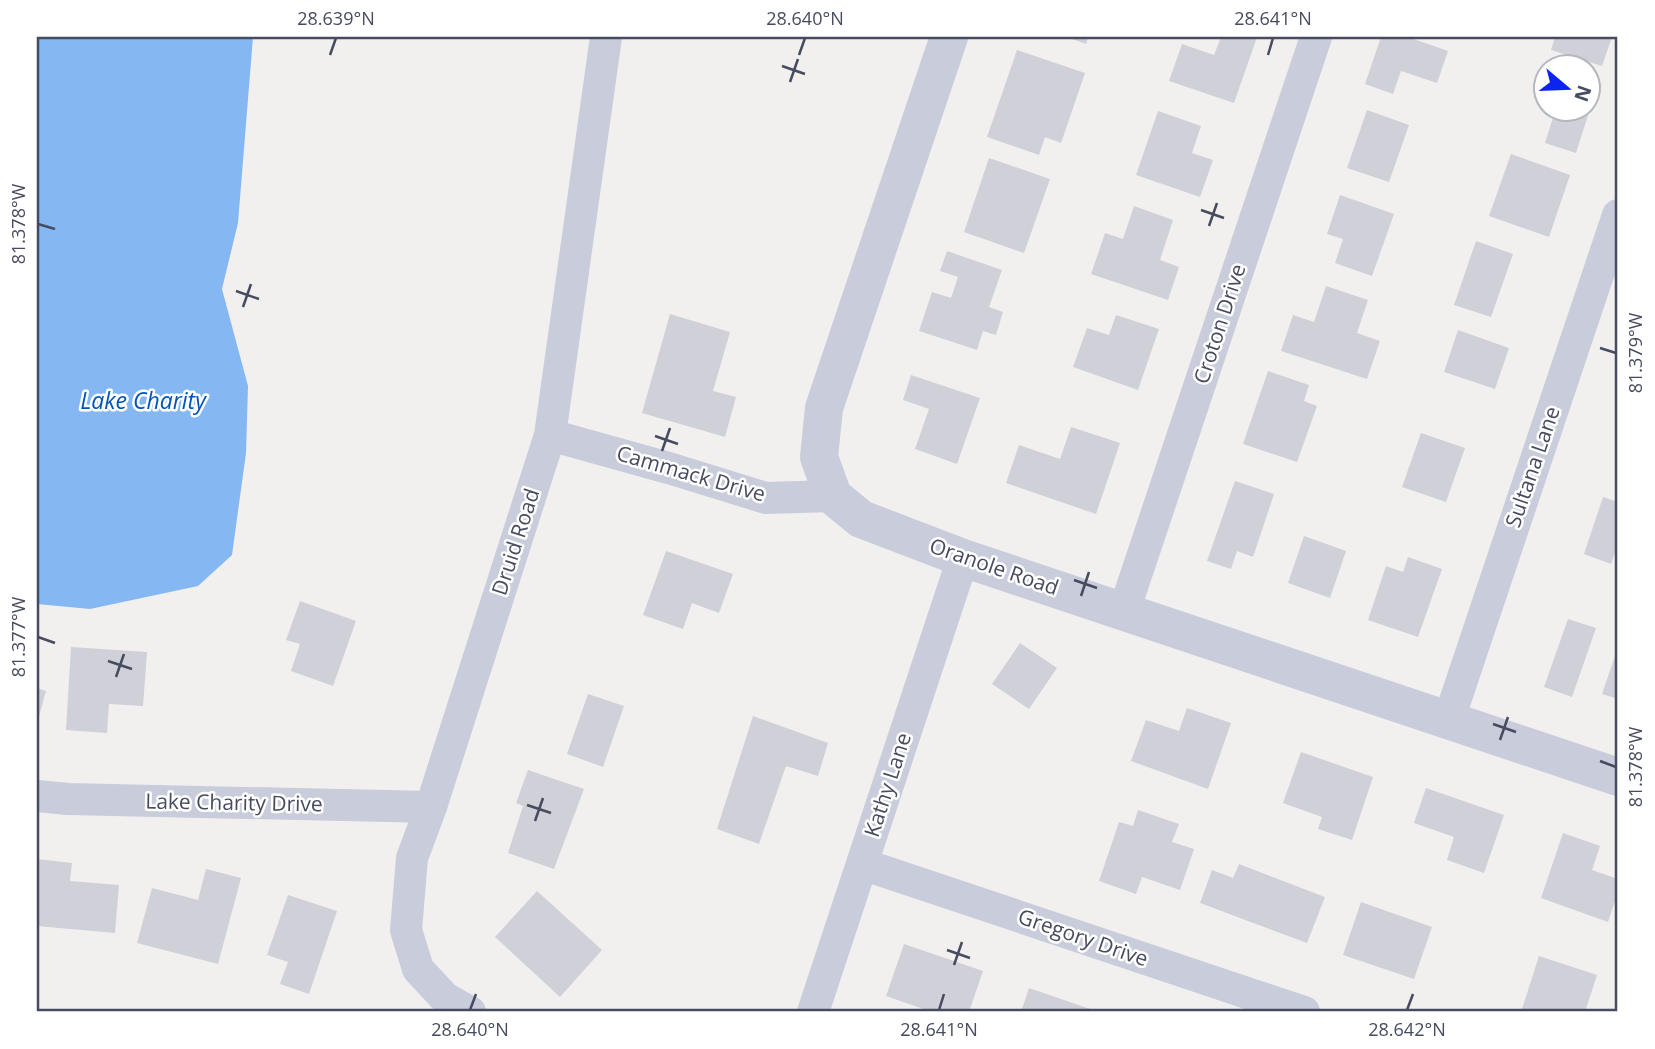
<svg xmlns="http://www.w3.org/2000/svg" width="1655" height="1049" font-family="'Open Sans',sans-serif">
	<style>
		.water { fill: #85b8f3 }
		.building { fill: #cfd0d8 }
		.lines { fill: none; stroke-linecap: round; stroke-linejoin: round }
		.minor { stroke: #c8ccdb; stroke-width: 32 }
		.tertiary { stroke: #c8ccdb; stroke-width: 38 }
		.ticks { fill: none; stroke: #464b5f; stroke-width: 2.5 }
		.labels { text-anchor: middle; stroke-width: 5; stroke-linejoin: round; paint-order: stroke }
		.street-label { font-size: 21px; fill: #464b5f; stroke: #fff }
		.water-label { font-size: 23px; font-style: italic; fill: #0255b6; stroke: #fff }
		.neatline { fill: none; stroke: #464b5f; stroke-width: 2.5 }
		.ticks-label { font-size: 18px; text-anchor: middle; fill: #464b5f }
	</style>
	<rect width="100%" height="100%" fill="#f2f0ef"/>
	<path class="water" d="M37,37H253L238,223L222,289L248,386L246,453L232,555L198,586L90,609L37,604Z"/>
	<path class="building" d="M1066,37H1088L1086,44Z
		M1221,37H1257L1234,103L1169,81L1182,44L1214,55Z
		M1381,37H1408L1448,51L1437,83L1401,71L1393,94L1365,84Z
		M1555,37H1612L1602,66L1551,50Z
		M1017,50L1085,73L1061,143L1045,137L1039,155L987,137Z
		M1588,84L1597,87L1576,153L1545,143L1556,108H1588Z
		M1367,110L1409,125L1389,182L1347,168Z
		M1158,111L1201,126L1192,153L1213,160L1200,197L1136,175Z
		M1511,154L1570,175L1549,237L1489,216Z
		M989,158L1050,179L1024,253L964,232Z
		M1340,195L1394,214L1372,276L1335,263L1343,239L1327,234Z
		M1134,206L1173,220L1160,260L1179,267L1168,300L1091,274L1105,233L1123,239Z
		M1476,241L1513,254L1491,317L1454,305Z
		M947,251L1002,270L989,307L1003,312L996,335L983,331L977,350L919,331L932,292L951,298L958,277L940,271Z
		M1326,286L1368,300L1357,333L1380,341L1367,379L1281,351L1293,315L1314,322Z
		M670,314L730,332L713,391L736,397L725,437L642,413Z
		M1116,315L1159,329L1138,390L1073,367L1087,328L1109,335Z
		M1458,330L1509,348L1495,389L1444,372Z
		M1268,371L1309,385L1304,401L1317,406L1297,462L1243,444Z
		M911,375L980,398L957,464L915,449L929,409L903,400Z
		M1071,427L1120,443L1096,514L1006,483L1019,445L1060,459Z
		M1421,433L1465,448L1446,502L1402,487Z
		M1235,481L1274,494L1253,557L1237,551L1231,569L1207,561Z
		M1603,497L1618,502V544L1611,564L1584,554Z
		M1304,536L1346,551L1330,598L1288,583Z
		M666,551L733,574L719,613L692,603L683,629L643,615Z
		M1408,557L1442,569L1418,637L1368,620L1386,566L1403,572Z
		M300,601L356,621L333,686L291,671L300,644L286,640Z
		M1568,619L1596,628L1572,697L1544,687Z
		M1020,643L1057,668L1029,709L992,684Z
		M71,647L147,652L143,706L109,704L107,733L66,730Z
		M1618,647V699L1602,694Z
		M37,688L46,691L38,720H37Z
		M588,694L624,706L603,767L567,754Z
		M1187,708L1231,723L1208,789L1131,761L1146,720L1179,731Z
		M753,716L828,743L818,776L786,766L759,844L717,829Z
		M1301,752L1373,777L1352,840L1318,829L1322,817L1283,803Z
		M528,770L584,789L554,869L508,853L523,806L516,803Z
		M1426,788L1504,815L1484,873L1447,860L1454,837L1414,823Z
		M1138,810L1179,824L1172,842L1194,849L1180,890L1142,877L1136,894L1099,881L1119,822L1133,826Z
		M1563,833L1600,846L1592,870L1618,879V892L1608,922L1541,898Z
		M37,859L72,863L70,881L119,885L115,933L37,926Z
		M1239,864L1325,897L1307,943L1200,903L1212,870L1233,878Z
		M206,869L241,878L218,964L137,943L152,888L198,900Z
		M537,891L602,950L560,997L495,937Z
		M288,895L337,911L309,994L280,984L288,962L267,955Z
		M1361,902L1432,927L1414,979L1343,955Z
		M904,944L983,971L969,1012H932L886,996Z
		M1539,956L1597,975L1585,1012H1521Z
		M1029,988L1099,1012H1021Z"/>
	<g class="lines">
		<path class="minor" d="M550,435L672,469L766,498L833,496
			M1124,611L1316,37
			M1449,719L1618,215
			M37,796L68,799L431,807
			M862,864L1304,1012
			M470,1012L445,998L418,969L406,930L412,858L431,807L550,435L606,37
			M813,1012L963,558"/>
		<path class="tertiary" d="M949,37L824,408L819,457L833,496L861,519L963,558L1618,777"/>
	</g>
	<path class="ticks" d="M330,55L336,38M799,55L805,38M1268,55L1273,38M782,66L805,74M790,82L798,59M1201,210L1224,218M38,224L55,229M1209,226L1217,203M236,291L259,299M243,307L251,284M1600,348L1616,353M655,436L678,444M662,451L670,428M1074,580L1097,588M1081,596L1089,572M38,637L55,643M108,661L132,669M116,677L124,654M1493,724L1516,732M1500,740L1508,717M1600,761L1616,767M527,805L551,813M535,821L543,798M947,950L970,958M954,965L962,942M470,1010L476,994M939,1010L944,994M1407,1010L1413,994"/>
	<g class="labels">
		<g class="street-label">
			<text transform="translate(1220 324) rotate(-72)" y="7">Croton Drive</text>
			<text transform="translate(1533 467) rotate(-71)" y="7">Sultana Lane</text>
			<text transform="translate(691 474) rotate(16)" y="7">Cammack Drive</text>
			<text transform="translate(516 542) rotate(-72)" y="7">Druid Road</text>
			<text transform="translate(994 567) rotate(19)" y="7">Oranole Road</text>
			<text transform="translate(888 785) rotate(-72)" y="7">Kathy Lane</text>
			<text transform="translate(234 803) rotate(1)" y="7">Lake Charity Drive</text>
			<text transform="translate(1083 938) rotate(19)" y="7">Gregory Drive</text>
		</g>
		<g class="water-label">
			<text x="143" y="409">Lake Charity</text>
		</g>
	</g>
	<rect width="1655" height="1049" fill="none" stroke="#ffffff" stroke-width="77"/>
	<g transform="translate(1567 88) rotate(109)"><circle r="33" fill="#ffffff" stroke="#b5b7bf" stroke-width="2"/>
	<path d="M0-5L12 26L0 18L-12 26Z" fill="#0c24f0"/>
	<text y="-10" font-size="19" font-weight="bold" text-anchor="middle" fill="#464b5f">N</text>
	</g>
	<rect x="38" y="38" width="1578" height="972" class="neatline"/>
	<g class="ticks-label">
		<text x="336" y="25">28.639°N</text>
		<text x="805" y="25">28.640°N</text>
		<text x="1273" y="25">28.641°N</text>
		<text transform="translate(19 224) rotate(-90)" y="6">81.378°W</text>
		<text transform="translate(1636 353) rotate(-90)" y="6">81.379°W</text>
		<text transform="translate(19 637) rotate(-90)" y="6">81.377°W</text>
		<text transform="translate(1636 767) rotate(-90)" y="6">81.378°W</text>
		<text x="470" y="1036">28.640°N</text>
		<text x="939" y="1036">28.641°N</text>
		<text x="1407" y="1036">28.642°N</text>
	</g>
</svg>
